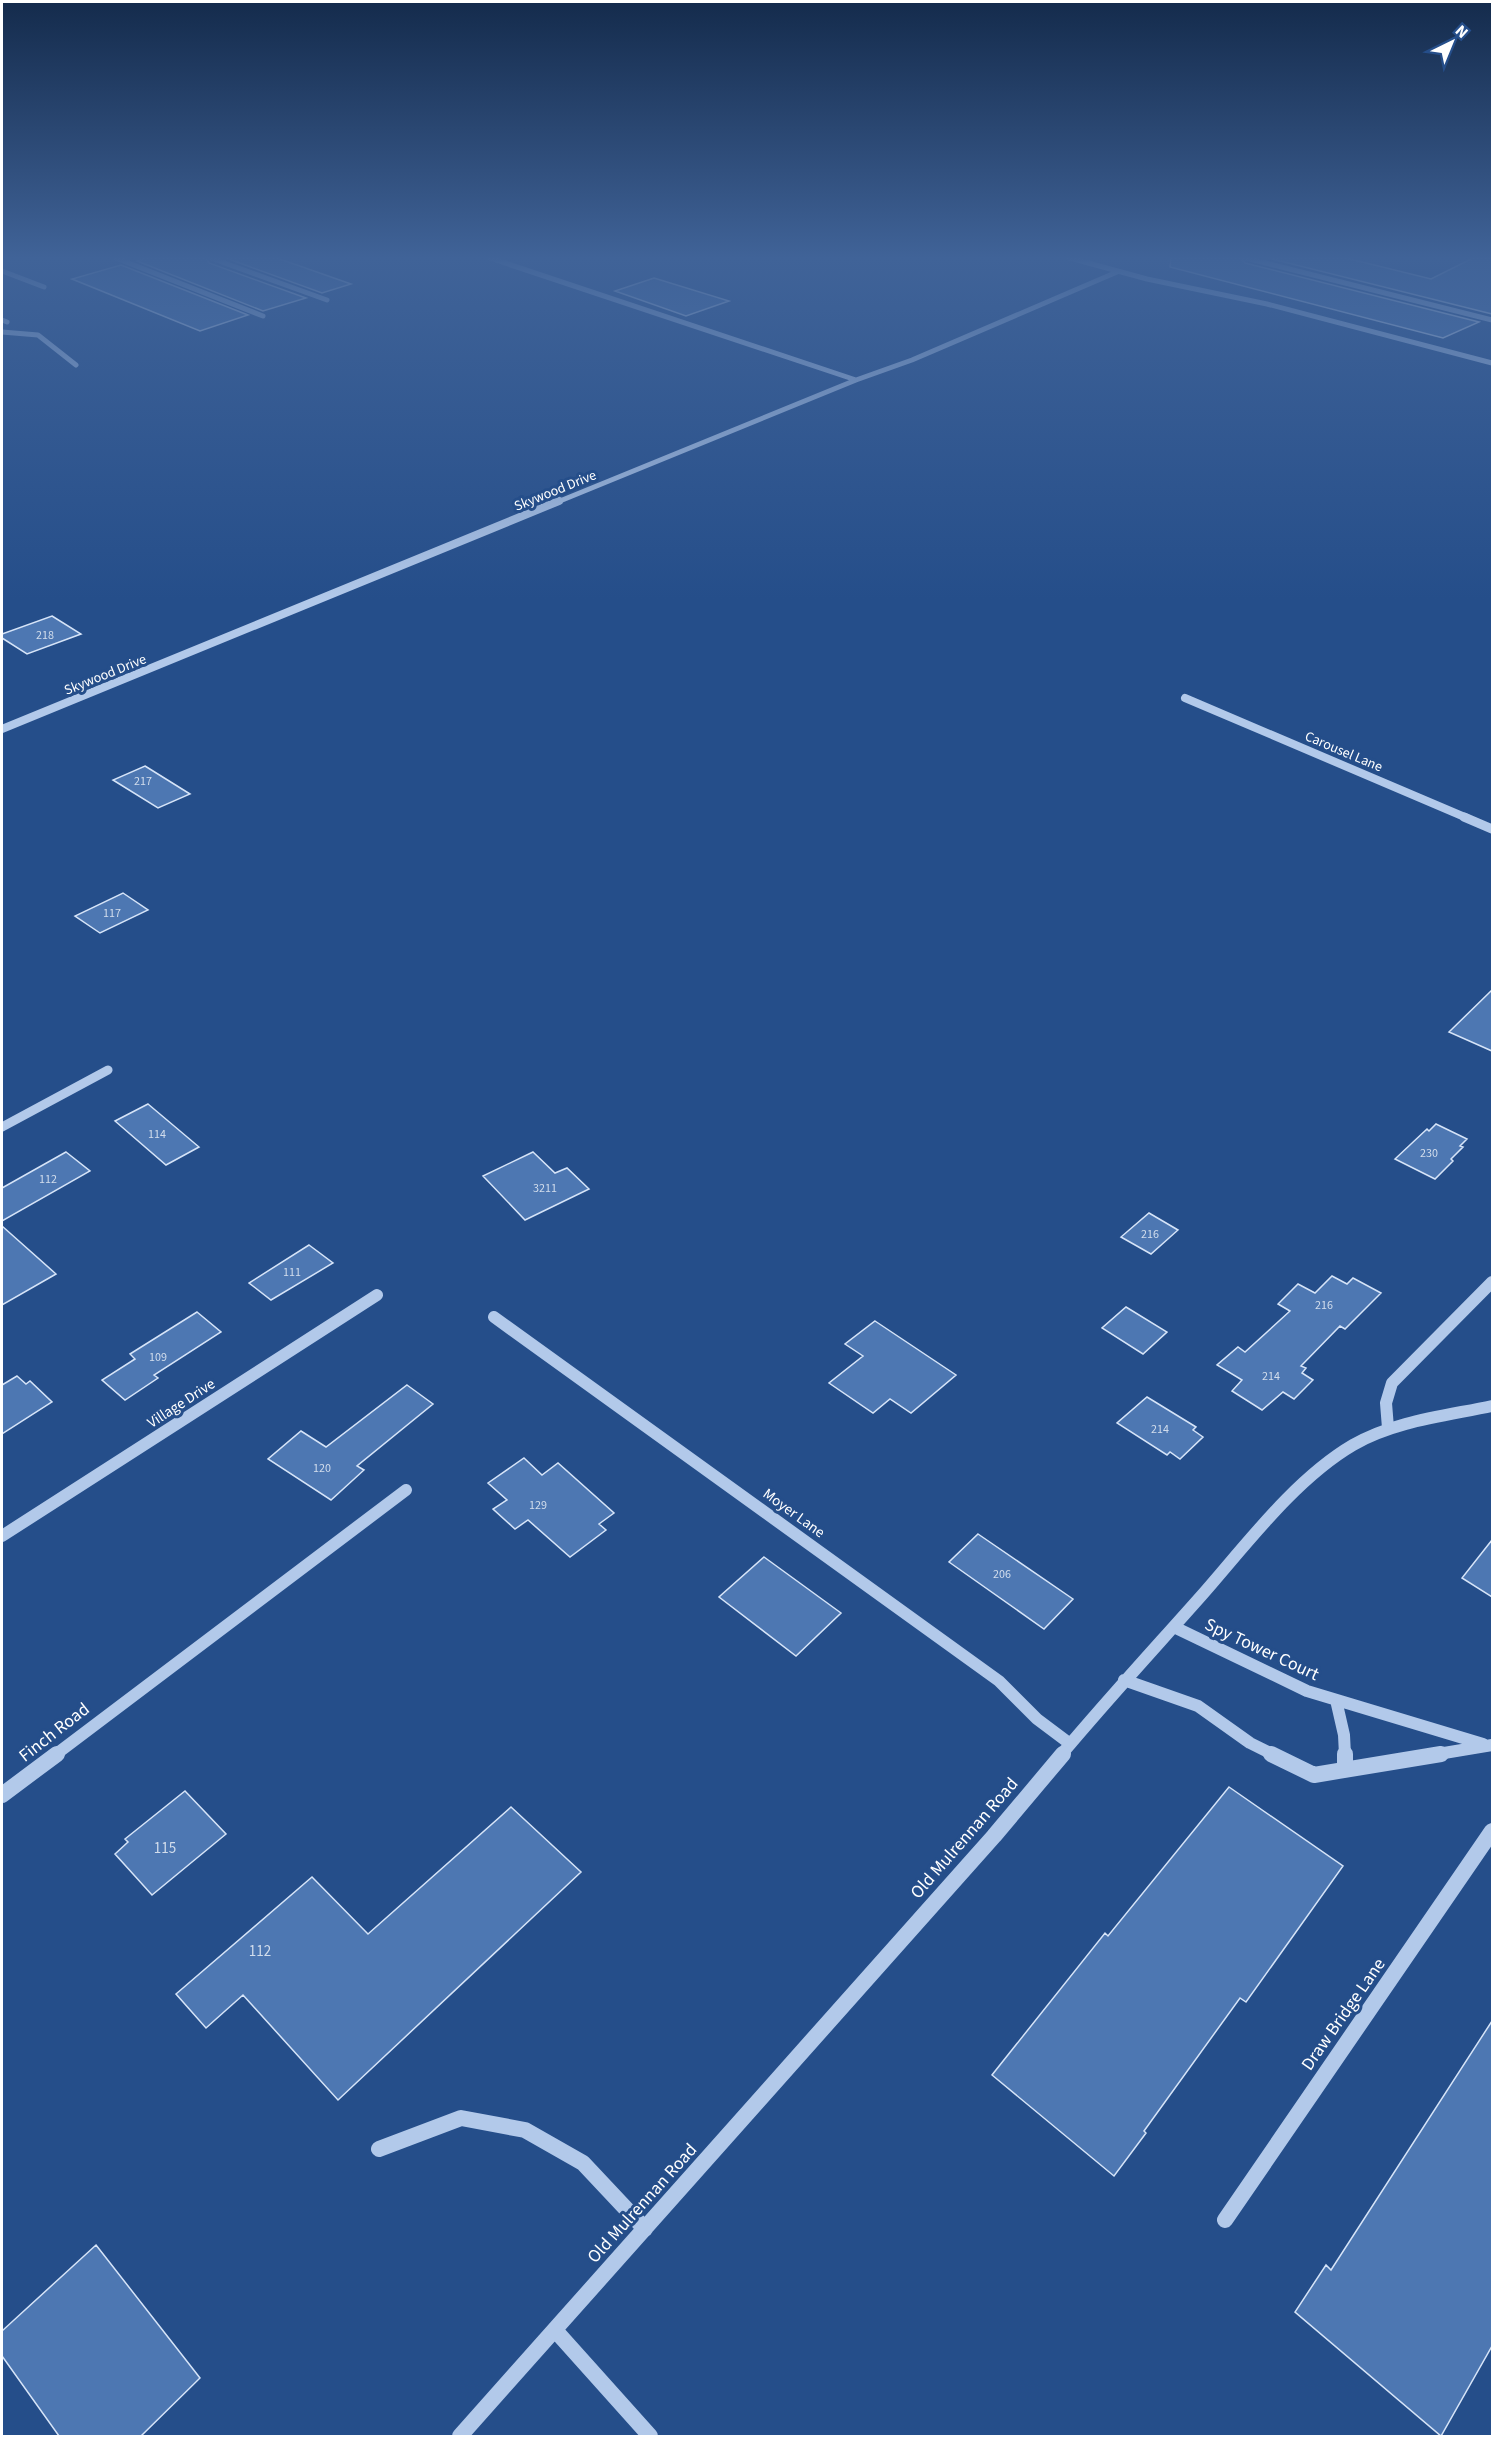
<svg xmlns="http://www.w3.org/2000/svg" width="1494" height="2438" font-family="'Source Sans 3',sans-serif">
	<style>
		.building { fill: #4d77b2; stroke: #d6e4f8; stroke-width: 1.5 }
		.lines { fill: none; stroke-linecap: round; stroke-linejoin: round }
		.minor-far4 { stroke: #b2c9ea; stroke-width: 5 }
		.minor-far3 { stroke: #b2c9ea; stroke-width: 8 }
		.minor-far2 { stroke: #b2c9ea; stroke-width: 9 }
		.minor-far1 { stroke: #b2c9ea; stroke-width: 12 }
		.minor { stroke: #b2c9ea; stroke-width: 16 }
		.labels { text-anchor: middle; stroke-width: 6; stroke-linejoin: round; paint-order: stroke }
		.number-label { font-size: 12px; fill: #d2ddec }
		.far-street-label { font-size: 14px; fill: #fff; stroke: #254e8a }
		.street-label { font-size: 15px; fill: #fff; stroke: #254e8a }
		.near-number-label { font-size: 15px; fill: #d2ddec }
		.near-street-label { font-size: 18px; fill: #fff; stroke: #254e8a }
	</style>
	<rect width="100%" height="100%" fill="#254e8a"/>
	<path class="building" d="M145,258H206L209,263L306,298L263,311L137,261Z
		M226,258H277L351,284L322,293Z
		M1171,258H1241L1245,263L1479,322L1443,338L1170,267Z
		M1268,258H1346L1431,279L1473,258H1492V314Z
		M121,265L248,315L200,331L72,279Z
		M654,278L729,301L686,316L615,291Z
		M52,616L81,634L27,654L2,638V634Z
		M145,766L190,794L158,808L113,780Z
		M123,893L148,910L100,933L75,916Z
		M1492,990V1051L1449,1032Z
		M148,1104L199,1147L166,1165L115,1121Z
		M1436,1124L1467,1139L1460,1146L1463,1147L1451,1159L1453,1161L1435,1179L1395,1159L1427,1129L1429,1131Z
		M66,1152L90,1171L2,1221V1188Z
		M533,1152L555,1173L567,1168L589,1189L525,1220L483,1176Z
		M1149,1213L1178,1230L1151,1254L1121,1237Z
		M2,1226L56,1274L2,1305Z
		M309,1245L333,1263L271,1300L249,1283Z
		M1332,1276L1347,1284L1353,1278L1381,1293L1345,1329L1340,1326L1301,1366L1306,1368L1302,1373L1313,1380L1294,1399L1283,1392L1262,1410L1232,1391L1242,1380L1217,1365L1238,1347L1245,1352L1290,1311L1278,1304L1298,1284L1315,1293Z
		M1126,1307L1167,1332L1143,1354L1102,1328Z
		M197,1312L221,1332L154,1375L158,1378L125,1400L102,1380L135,1359L130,1354Z
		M875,1321L956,1375L911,1413L890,1399L873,1413L829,1383L863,1356L845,1344Z
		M17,1376L26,1384L30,1381L52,1402L2,1434V1385Z
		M407,1385L433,1404L357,1466L364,1470L331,1500L268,1459L301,1431L326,1447Z
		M1147,1397L1196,1427L1193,1430L1203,1437L1180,1459L1170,1452L1167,1455L1117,1423Z
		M524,1458L542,1475L558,1463L614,1513L599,1524L606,1530L570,1557L528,1520L515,1529L493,1509L507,1500L488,1483Z
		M978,1534L1073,1599L1044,1629L949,1562Z
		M1492,1540V1597L1462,1578Z
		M764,1557L841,1613L796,1656L719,1597Z
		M1229,1787L1343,1866L1246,2002L1240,1998L1144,2131L1146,2133L1114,2176L992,2075L1105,1933L1108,1936Z
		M185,1791L226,1834L152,1895L115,1854L128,1842L125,1839Z
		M511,1807L581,1872L338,2100L243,1995L206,2028L176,1994L312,1877L368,1934Z
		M1492,2021V2346L1441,2436L1295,2312L1326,2265L1331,2270Z
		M96,2245L200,2378L141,2436H59L2,2356V2331Z"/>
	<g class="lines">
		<path class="minor-far4" d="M116,258L263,316
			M211,258L327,300
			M490,258L856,380
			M1070,258L1147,279L1267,304L1492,363
			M1246,258L1492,320
			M2,271L44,287
			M2,320L7,322
			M2,332L38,335L76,365
			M555,503L856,380L912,360L1117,272"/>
		<path class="minor-far3" d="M1185,698L1467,818
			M2,729L559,501"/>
		<path class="minor-far2" d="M1464,817L1492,829
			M2,1127L108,1070"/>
		<path class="minor-far1" d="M494,1317L999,1681L1037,1719L1069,1743
			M1388,1428L1386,1403L1392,1383L1492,1282
			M2,1536L377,1295
			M1174,1627L1307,1691L1483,1744
			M1124,1680L1198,1706L1250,1743L1274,1755
			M1336,1700L1344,1735L1345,1755
			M55,1755L406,1490
			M1061,1755C1107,1700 1155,1648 1202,1595C1246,1545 1295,1479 1353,1445C1395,1421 1445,1416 1492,1406
			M1432,1755L1492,1745"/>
		<path class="minor" d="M1271,1754L1314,1775L1441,1754
			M1345,1754V1770
			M2,1795L57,1754
			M379,2149L461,2118L525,2130L583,2163L645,2229
			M1225,2220L1492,1831
			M555,2330L650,2436
			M460,2436L994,1836L1063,1754"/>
	</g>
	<linearGradient id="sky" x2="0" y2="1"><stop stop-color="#142b4c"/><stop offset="0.43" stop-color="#406398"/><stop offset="1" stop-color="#406398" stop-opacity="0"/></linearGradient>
	<rect width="1494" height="600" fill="url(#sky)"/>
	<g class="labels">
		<g class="number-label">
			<text x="45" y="639">218</text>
			<text x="143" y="785">217</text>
			<text x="112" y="917">117</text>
			<text x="157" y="1138">114</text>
			<text x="1429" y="1157">230</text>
			<text x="48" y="1183">112</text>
			<text x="545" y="1192">3211</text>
			<text x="1150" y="1238">216</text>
			<text x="292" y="1276">111</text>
			<text x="1324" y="1309">216</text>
			<text x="158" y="1361">109</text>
			<text x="1271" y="1380">214</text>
			<text x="1160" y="1433">214</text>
			<text x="322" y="1472">120</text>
			<text x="538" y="1509">129</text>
			<text x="1002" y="1578">206</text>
		</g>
		<g class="far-street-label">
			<text transform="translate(555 490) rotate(-22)" y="5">Skywood Drive</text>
			<text transform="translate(105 674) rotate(-22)" y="5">Skywood Drive</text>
			<text transform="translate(1344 751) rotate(23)" y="5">Carousel Lane</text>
		</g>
		<g class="street-label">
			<text transform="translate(181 1403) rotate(-33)" y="5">Village Drive</text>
			<text transform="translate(794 1513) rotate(36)" y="5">Moyer Lane</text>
		</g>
		<g class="near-number-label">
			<text x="165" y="1853">115</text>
			<text x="260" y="1956">112</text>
		</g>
		<g class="near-street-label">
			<text transform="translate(1262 1649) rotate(25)" y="6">Spy Tower Court</text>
			<text transform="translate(54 1732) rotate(-38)" y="6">Finch Road</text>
			<text transform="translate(964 1838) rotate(-49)" y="6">Old Mulrennan Road</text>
			<text transform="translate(1343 2014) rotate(-55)" y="6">Draw Bridge Lane</text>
			<text transform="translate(642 2203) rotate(-48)" y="6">Old Mulrennan Road</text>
		</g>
	</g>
	<rect width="1494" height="2438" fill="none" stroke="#ffffff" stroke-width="6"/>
	<g transform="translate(1452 42) rotate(43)" stroke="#254e8a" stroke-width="4.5" paint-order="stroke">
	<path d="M0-4.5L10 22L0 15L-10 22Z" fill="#ffffff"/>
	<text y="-9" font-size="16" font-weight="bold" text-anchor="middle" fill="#ffffff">N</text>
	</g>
</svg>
